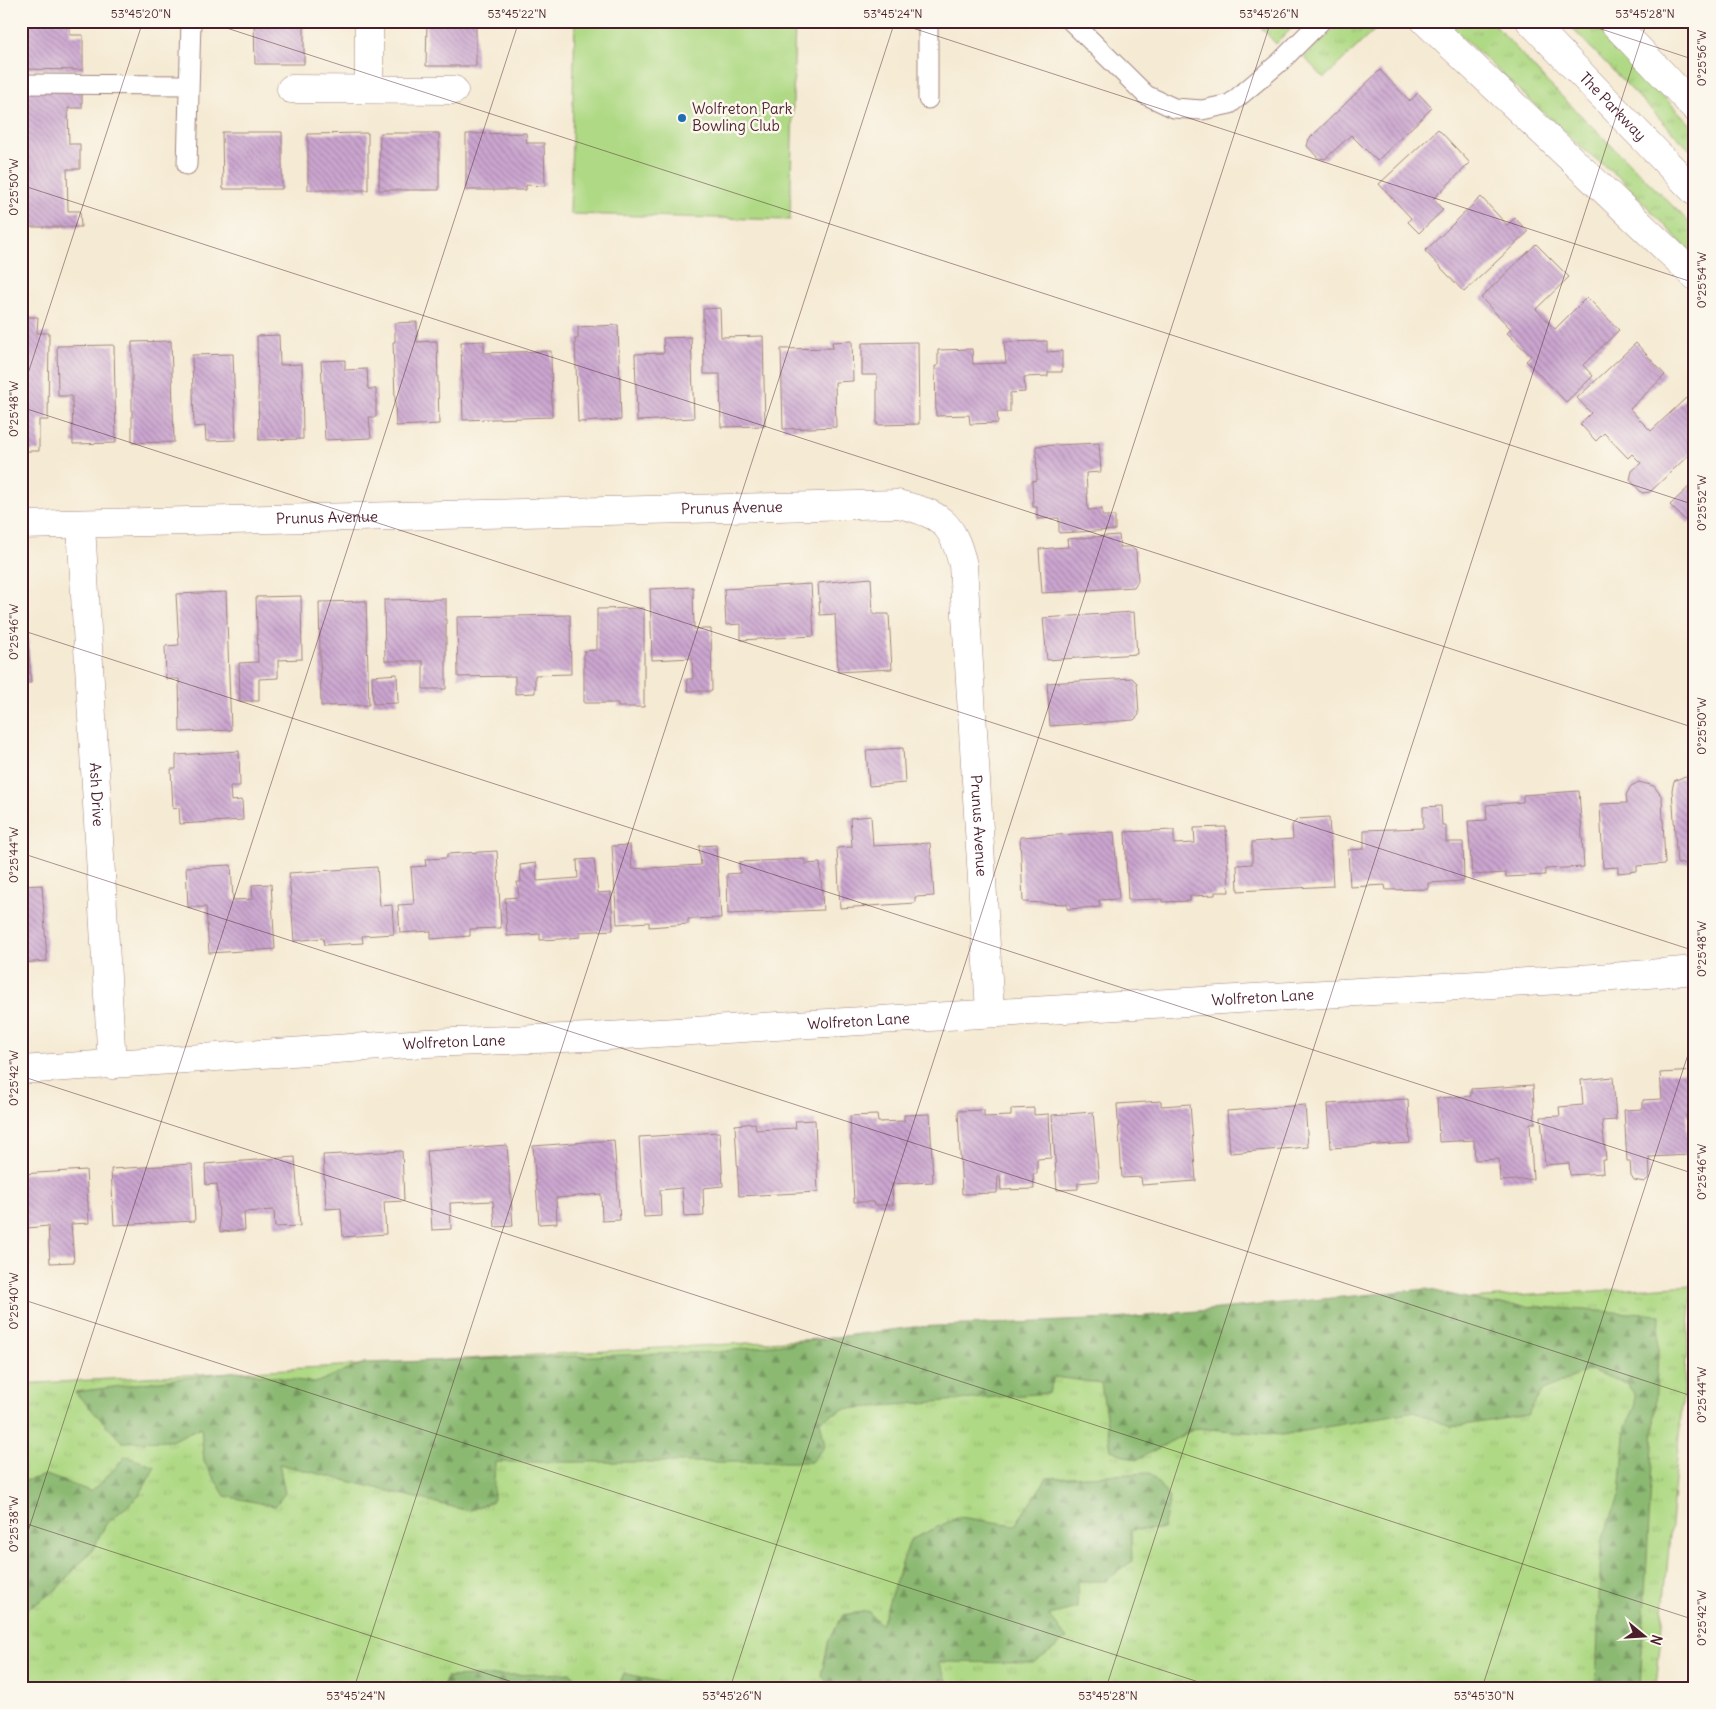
<svg xmlns="http://www.w3.org/2000/svg" width="1716" height="1709" font-family="Delius,sans-serif">
	<style>
		.grass { fill: url(#grass-tufts); stroke: #7c7c58 }
		.forest { fill: url(#forest-firs); stroke: #6a6c4e }
		.pitch { fill: #afd984; stroke: #7c7c58 }
		.building { fill: url(#building-back-hatch) }
		.lines { fill: none; stroke-linecap: round; stroke-linejoin: round }
		.lane-casing { stroke: #a0847f; stroke-width: 21 }
		.street-casing { stroke: #a0847f; stroke-width: 29 }
		.secondary-casing { stroke: #a0847f; stroke-width: 29 }
		.lane { stroke: #fff; stroke-width: 19 }
		.street { stroke: #fff; stroke-width: 28 }
		.secondary { stroke: #fff; stroke-width: 28 }
		.ticks { fill: none; stroke: #4a1f2b; stroke-width: 1; stroke-opacity: 0.45 }
		.poi-dot { fill: #1f6fb2; stroke: #fbf7ec; stroke-width: 2 }
		.labels { text-anchor: middle; stroke-width: 5; stroke-linejoin: round; paint-order: stroke }
		.street-label { font-size: 15px; fill: #4a1f2b; stroke: #fbf7ec }
		.poi-label { font-size: 15px; fill: #4a1f2b; stroke: #fbf7ec; text-anchor: start }
		.neatline { fill: none; stroke: #4a1f2b; stroke-width: 2 }
		.ticks-label { font-size: 12px; text-anchor: middle; fill: #4a1f2b }
	</style>
	<defs>
		<pattern id="grass-tufts" width="24" height="20" patternUnits="userSpaceOnUse" patternTransform="scale(1.25)"><rect width="24" height="20" fill="#afd984"/><path d="M3 7l-1-3M5 7V3M7 7l1-3M15 17l-1-3M17 17v-4M19 17l1-3" fill="none" stroke="#98ba72"/></pattern>
		<pattern id="forest-firs" width="22" height="20" patternUnits="userSpaceOnUse" patternTransform="scale(1.25)"><rect width="22" height="20" fill="#8bb972"/><path d="M5 1l3.5 6h-7zM16 11l3.5 6h-7z" fill="#74965e"/></pattern>
		<pattern id="building-back-hatch" width="6" height="6" patternUnits="userSpaceOnUse" patternTransform="scale(1.25)"><rect width="6" height="6" fill="#cba6d0"/><path d="M-1 5l2 2M0 0l6 6M5-1l2 2" fill="none" stroke="#a787a9"/></pattern>
	</defs>
	<rect width="100%" height="100%" fill="#fbf7ec"/>
	<filter id="ink" filterUnits="userSpaceOnUse"><feTurbulence type="fractalNoise" baseFrequency=".02" numOctaves="2"/><feDisplacementMap in="SourceGraphic" scale="10" xChannelSelector="R" yChannelSelector="G"/><feConvolveMatrix kernelMatrix="1 2 1 2 8 2 1 2 1" color-interpolation-filters="sRGB"/></filter>
	<filter id="wash" filterUnits="userSpaceOnUse"><feTurbulence type="fractalNoise" baseFrequency=".0096" numOctaves="4" result="noise"/><feDisplacementMap in="SourceGraphic" scale="20" xChannelSelector="R" yChannelSelector="G"/><feGaussianBlur stdDeviation="1.12" result="paint"/><feColorMatrix in="noise" values="0 0 0 0 0 0 0 0 0 0 0 0 0 0 0 0 0 1.4 0 .05"/><feComposite in="paint" operator="in"/></filter>
	<g filter="url(#wash)">
		<rect width="100%" height="100%" fill="#f5ead3"/>
		<path class="grass" d="M1255,21H1299L1276,44Z
			M1343,21L1383,22L1324,78L1304,57Z
			M1445,21H1491L1546,81L1695,228V257L1619,177L1579,146Z
			M1565,21H1591L1695,129V155Z
			M1693,1285L1656,1688H21V1384L837,1338Z"/>
		<path class="forest" d="M1426,1289L1493,1304L1660,1315L1640,1688H1596L1601,1543L1620,1494L1626,1426L1635,1407V1395L1627,1384L1590,1370L1543,1390L1527,1415L1451,1427L1415,1411L1282,1435L1196,1428L1136,1460L1111,1450L1101,1383L1054,1377L1049,1393L844,1409L820,1420L825,1446L811,1462H495L493,1501L469,1511L279,1464L285,1493L275,1506L225,1496L204,1462L201,1427L171,1441L122,1442L75,1392L237,1371L315,1383L364,1363L719,1352L914,1327L1115,1319Z
			M126,1456L155,1467L139,1496L106,1524L93,1549L56,1590L21,1614V1482L46,1475L90,1491L103,1481Z
			M1150,1473L1170,1498L1163,1529L1131,1530L1132,1561L1106,1581H1078L1077,1608L1049,1615L1067,1639L1034,1663L938,1662L951,1688H833L821,1676L829,1640L843,1615L868,1611L881,1625L910,1540L959,1517L1015,1525L1047,1478Z
			M571,1673L585,1688H443L447,1677Z
			M624,1673L684,1688H618Z"/>
		<path class="pitch" d="M575,21H795L790,220L570,214Z"/>
		<g id="blocks">
			<path class="building" d="M21,21H70V35H83V70L21,69Z
				M254,21H304V64H255Z
				M427,21H476V66H426Z
				M1191,21H1205L1198,28Z
				M1380,70L1410,101L1418,93L1432,108L1377,161L1351,135L1325,159L1318,158L1307,146L1309,139Z
				M21,88H82V108H68L69,144H80V169H67L68,211H80L81,227H21Z
				M1438,129L1470,163L1433,199L1443,210L1419,233L1408,222L1411,218L1379,184Z
				M222,132H282V189H223Z
				M368,133V190H308V134Z
				M380,133H439V190H379Z
				M526,133L527,143H544L545,186L526,185V190H466V134Z
				M1481,197L1507,225L1515,218L1528,232L1464,292L1425,251Z
				M1536,244L1569,277L1536,309L1555,329L1587,297L1619,330L1583,365L1593,376L1566,402L1526,361L1531,356L1507,333L1511,329L1481,298Z
				M720,308L721,337L763,336L765,426L721,427L720,374H704L703,309Z
				M21,317H38L37,333H49L48,420H39V451H21Z
				M417,322V342L437,341L439,424L396,426L393,342H395V323Z
				M618,325L621,420L578,422L575,339H578V327Z
				M279,335L280,365L302,364L303,439L259,440L257,336Z
				M691,337L694,418L637,421L635,354L664,353L663,338Z
				M171,341L174,442L132,443V342Z
				M484,341V353L551,351L552,417L463,420L461,342Z
				M852,341L853,381L835,382L836,427L783,429L781,349L833,348L832,342Z
				M1047,341V352L1062,351V372H1048V376L1024,377L1025,392L1010,393V412H997L998,423L970,424L969,415L936,416L935,366H938V350L972,349L973,364L1006,363L1004,342Z
				M918,342L919,424L877,425V375H862V343Z
				M1636,343L1665,375L1630,409L1639,419L1651,431L1686,398L1695,406V449L1650,492L1642,493L1630,480L1632,471L1641,463L1632,454L1628,458L1604,433L1596,441L1580,424L1591,413L1577,398Z
				M114,345L116,443L73,444L72,396H58L57,346Z
				M233,354L236,440L206,441L205,426L194,427L192,355Z
				M345,360V370L367,369L368,389H376V417H369L371,438L325,440L321,361Z
				M1099,443L1101,472L1086,473L1088,510L1102,509V516H1115V530L1059,533V518L1037,519V507H1033L1032,481L1037,480L1036,446Z
				M1695,481V517L1688,523L1670,505Z
				M1119,535L1120,547H1131L1136,551L1138,581L1134,587L1042,593L1039,549L1068,547L1067,539Z
				M871,578L873,614H889L892,669L838,672L835,614L820,615L818,583Z
				M811,584L814,636L741,640V624L726,625L724,589Z
				M693,587L694,629H711L712,691H688L687,679H693L692,658L652,660L650,589Z
				M21,592H25L31,683H21Z
				M226,592L231,730L180,732L179,679H166L165,646L179,645L176,594Z
				M301,596L302,659L278,660V678L259,679V701H240L239,663L258,662L256,597Z
				M446,599V689H423V661H385L384,600Z
				M366,601L369,705L321,706L319,602Z
				M644,608V707H618V703H584V651L597,650V609Z
				M1134,612L1137,654L1047,660L1043,618Z
				M570,615L571,674L535,675V693L515,694V676L458,677L457,617Z
				M397,674L398,703L373,704L372,676Z
				M1132,678L1137,683L1139,715L1134,720L1050,726L1047,683Z
				M903,748L905,783L869,786L866,750Z
				M239,751L240,786H230L231,801L242,800L243,820L180,824L179,808L173,809L171,769H176V755Z
				M1685,776L1691,780L1695,787V862L1677,864L1672,790L1674,781Z
				M1639,782L1654,786L1662,797L1665,864L1637,866V871L1618,873V867L1603,868L1600,804L1627,803L1626,795L1631,786Z
				M1579,791L1584,867L1545,869V875L1506,877V873L1472,875L1468,821L1487,820L1486,805L1523,802V795Z
				M1441,806L1442,825H1446V842H1463L1464,881L1428,883V889L1386,890L1385,885L1350,887L1348,850L1364,849V830L1423,828V807Z
				M871,816L873,846L930,843L934,896L915,897V903L840,908L837,848L852,847L850,818Z
				M1329,817L1333,886L1238,891L1237,865L1252,864V842L1293,839L1292,825L1298,819Z
				M1226,827L1229,892H1215V895L1190,896V901L1162,902V899L1128,900L1125,832L1174,830V844L1195,843L1194,828Z
				M1114,832L1119,899L1099,900L1100,907L1067,909V904L1023,902L1020,837Z
				M630,845L632,869L701,865L699,846L716,845L721,918L688,919V924L649,927V922L617,924L612,846Z
				M497,851L501,928L470,929V936L431,939V931L400,933L398,905L414,904L411,867L426,866L425,859L447,858V854Z
				M594,859L598,893L611,892L613,930L580,932V937L561,939L540,940V934L507,936L505,898L519,897L517,882H521L520,865L536,863L537,881L578,878L577,860Z
				M805,859V864L820,863L823,910L728,914L727,874L740,873L739,862Z
				M231,865L233,900L253,899L252,885L271,884L275,949L209,953L206,907H188L186,867Z
				M377,867L380,906L392,905L394,934L362,936L363,943L324,945L323,938L294,941L289,873Z
				M42,885L47,961L21,963L23,886Z
				M1695,1071V1115H1686L1689,1155L1649,1157L1650,1173L1648,1179L1644,1182L1634,1180L1631,1175L1630,1161H1627L1624,1110L1643,1109V1100L1662,1099L1660,1073Z
				M1613,1077L1616,1120L1602,1121L1606,1160H1602L1603,1173L1570,1175L1569,1163L1545,1165L1541,1117L1560,1116L1559,1107L1583,1105L1581,1080Z
				M1533,1085L1535,1123H1530L1533,1179L1500,1181L1499,1159L1475,1160L1474,1140L1439,1142L1437,1098L1471,1096V1089Z
				M1408,1099L1410,1143L1331,1148L1328,1104Z
				M1161,1101V1106L1190,1104L1196,1181L1142,1185L1141,1177L1122,1178L1117,1104Z
				M1305,1105L1308,1147L1230,1153L1227,1111Z
				M1034,1108V1115L1049,1114L1051,1158L1037,1159V1174H1033L1034,1189L1001,1190L1000,1176H998L997,1193L962,1194L958,1111L984,1110V1117L1011,1116V1109Z
				M1093,1112L1099,1181L1078,1183V1189L1057,1190L1052,1115Z
				M930,1114L933,1182L892,1184L893,1205H874L873,1202H854L850,1116L877,1115L878,1122L904,1121V1115Z
				M815,1120L818,1192L739,1196L735,1125L755,1123L756,1130L796,1128L795,1121Z
				M720,1132L723,1186L703,1188L704,1216L684,1217L682,1188L660,1190L661,1216L644,1217L639,1137Z
				M614,1140L620,1220L602,1221L601,1194L556,1198L557,1223L539,1224L533,1146Z
				M507,1145L513,1226L495,1227L493,1201L450,1203L451,1229L432,1230L427,1151Z
				M402,1151L404,1201L384,1202L386,1234L343,1237L341,1208L326,1209L323,1155Z
				M295,1157L300,1226L275,1227L274,1210L244,1212L245,1230L220,1232L217,1184L206,1185L205,1164Z
				M192,1164L195,1221L114,1225L111,1169Z
				M86,1170L89,1223L71,1224L74,1262L50,1263L48,1226L27,1228L28,1262L21,1263V1174Z"/>
		</g>
	</g>
	<g filter="url(#ink)">
		<use href="#blocks" fill-opacity="0" stroke="#a0847f" stroke-width="1"/>
		<g class="lines">
			<defs>
				<path id="lane" d="M1071,21L1146,95L1174,108L1202,110L1230,104L1280,62L1321,21
					M21,84L189,85
					M928,99V21
					M187,165L191,21"/>
				<g id="street">
					<path d="M1425,21L1695,276"/>
					<path d="M1612,21L1695,108"/>
					<path d="M291,89L454,90"/>
					<path d="M369,89V21"/>
					<path id="s1" d="M21,525L898,504C940,514 952,521 963,565L990,1012"/>
					<path id="s2" d="M81,525L112,1065"/>
					<path id="s3" d="M21,1070L426,1043L590,1037L1612,977L1695,970"/>
				</g>
				<g id="secondary">
					<path id="s4" d="M1530,21L1695,192"/>
				</g>
			</defs>
			<use href="#lane" class="lane-casing"/>
			<use href="#street" class="street-casing"/>
			<use href="#secondary" class="secondary-casing"/>
			<use href="#lane" class="lane"/>
			<use href="#street" class="street"/>
			<use href="#secondary" class="secondary"/>
		</g>
	</g>
	<path class="ticks" d="M205,21L1695,505M891,21L1695,283M1577,21L1695,60M21,185L1695,728M21,395L143,21M21,407L1695,951M21,630L1695,1174M21,853L1695,1397M21,1076L1695,1620M21,1299L1217,1688M21,1522L531,1688M21,1553L519,21M354,1688L895,21M730,1688L1271,21M1106,1688L1647,21M1482,1688L1695,1033"/>
	<circle class="poi-dot" cx="682" cy="118" r="5"/>
	<g class="labels">
		<g class="street-label">
			<text dy="5" stroke="none"><textPath href="#s4" startOffset="119">The Parkway</textPath></text>
			<text dy="5" stroke="none"><textPath href="#s1" startOffset="711">Prunus Avenue</textPath></text>
			<text dy="5" stroke="none"><textPath href="#s1" startOffset="306">Prunus Avenue</textPath></text>
			<text dy="5" stroke="none"><textPath href="#s2" startOffset="270">Ash Drive</textPath></text>
			<text dy="5" stroke="none"><textPath href="#s1" startOffset="1235">Prunus Avenue</textPath></text>
			<text dy="5" stroke="none"><textPath href="#s3" startOffset="1244">Wolfreton Lane</textPath></text>
			<text dy="5" stroke="none"><textPath href="#s3" startOffset="839">Wolfreton Lane</textPath></text>
			<text dy="5" stroke="none"><textPath href="#s3" startOffset="434">Wolfreton Lane</textPath></text>
		</g>
		<g class="poi-label">
			<text x="692" y="114">Wolfreton Park<tspan x="692" dy="17">Bowling Club</tspan></text>
		</g>
	</g>
	<rect width="1716" height="1709" fill="none" stroke="#fbf7ec" stroke-width="55"/>
	<g transform="translate(1644 1636) rotate(108)" stroke="#fbf7ec" stroke-width="4" paint-order="stroke">
	<path d="M0-4L9 19L0 12L-9 19Z" fill="#4a1f2b"/>
	<text y="-8" font-size="14" font-weight="bold" text-anchor="middle" fill="#4a1f2b">N</text>
	</g>
	<rect x="28" y="28" width="1660" height="1654" class="neatline"/>
	<g class="ticks-label">
		<text x="141" y="18">53°45'20"N</text>
		<text x="517" y="18">53°45'22"N</text>
		<text x="893" y="18">53°45'24"N</text>
		<text x="1269" y="18">53°45'26"N</text>
		<text x="1645" y="18">53°45'28"N</text>
		<text transform="translate(1702 58) rotate(-90)" y="4">0°25'56"W</text>
		<text transform="translate(14 187) rotate(-90)" y="4">0°25'50"W</text>
		<text transform="translate(1702 280) rotate(-90)" y="4">0°25'54"W</text>
		<text transform="translate(14 409) rotate(-90)" y="4">0°25'48"W</text>
		<text transform="translate(1702 503) rotate(-90)" y="4">0°25'52"W</text>
		<text transform="translate(14 632) rotate(-90)" y="4">0°25'46"W</text>
		<text transform="translate(1702 726) rotate(-90)" y="4">0°25'50"W</text>
		<text transform="translate(14 855) rotate(-90)" y="4">0°25'44"W</text>
		<text transform="translate(1702 949) rotate(-90)" y="4">0°25'48"W</text>
		<text transform="translate(14 1078) rotate(-90)" y="4">0°25'42"W</text>
		<text transform="translate(1702 1172) rotate(-90)" y="4">0°25'46"W</text>
		<text transform="translate(14 1301) rotate(-90)" y="4">0°25'40"W</text>
		<text transform="translate(1702 1395) rotate(-90)" y="4">0°25'44"W</text>
		<text transform="translate(14 1524) rotate(-90)" y="4">0°25'38"W</text>
		<text transform="translate(1702 1618) rotate(-90)" y="4">0°25'42"W</text>
		<text x="356" y="1700">53°45'24"N</text>
		<text x="732" y="1700">53°45'26"N</text>
		<text x="1108" y="1700">53°45'28"N</text>
		<text x="1484" y="1700">53°45'30"N</text>
	</g>
</svg>
